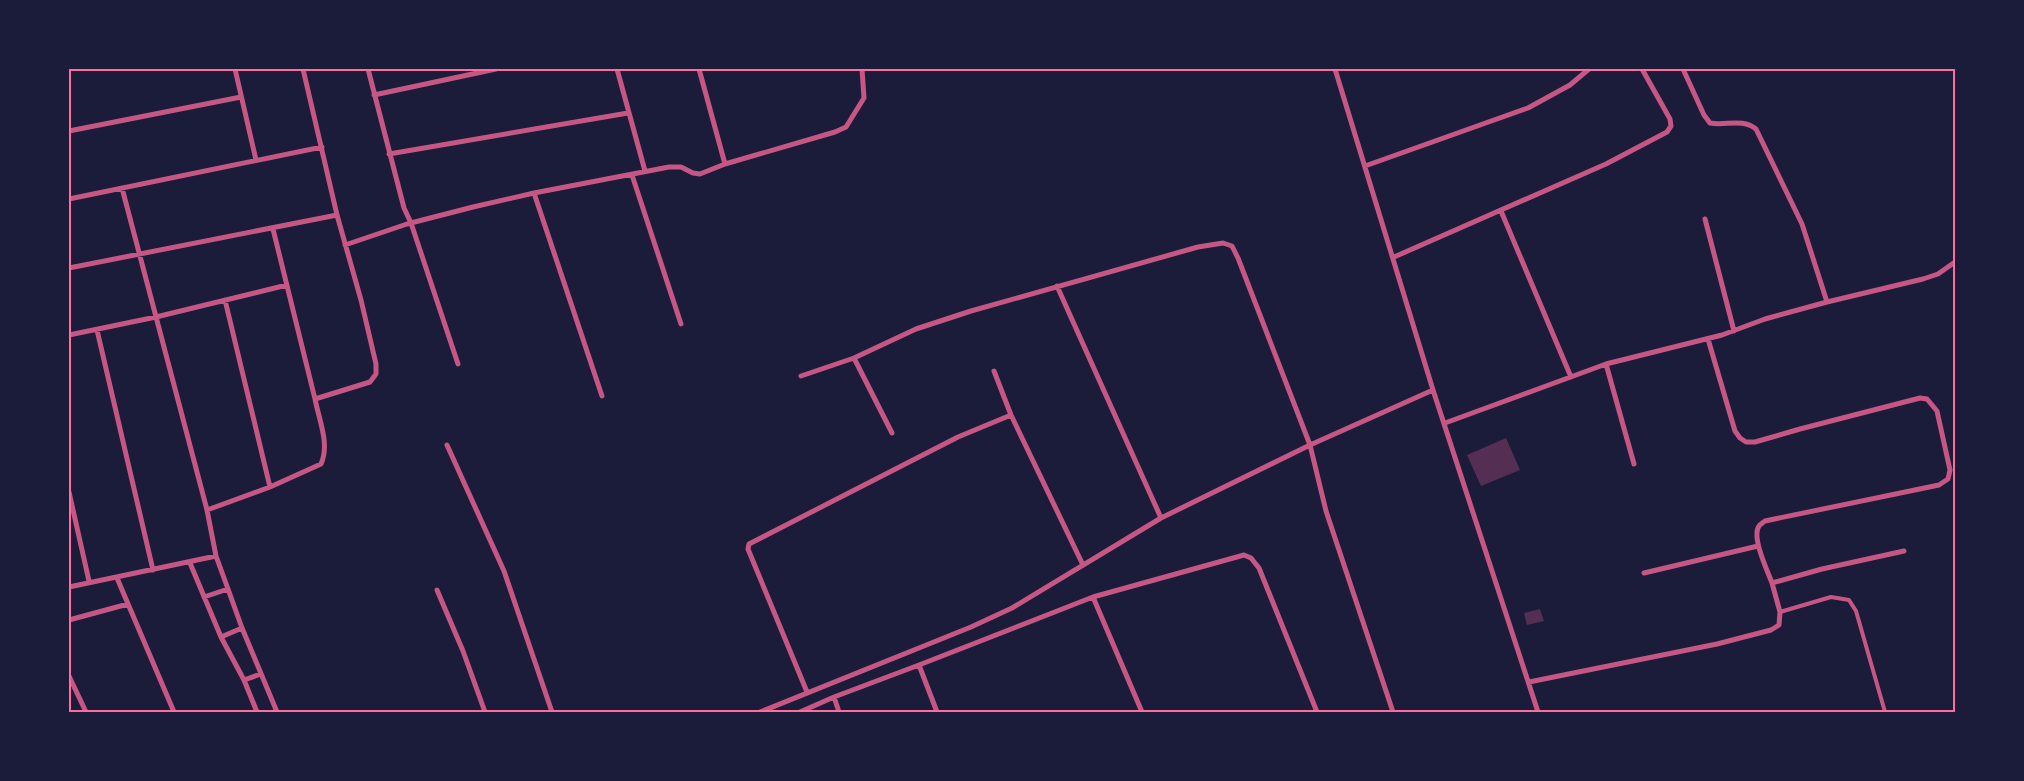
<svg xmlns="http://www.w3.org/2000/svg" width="2024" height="781" font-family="Mulish,sans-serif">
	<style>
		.building { fill: #542f53 }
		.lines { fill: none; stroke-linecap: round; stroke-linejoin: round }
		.service { stroke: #c65784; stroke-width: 4 }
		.minor { stroke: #c65784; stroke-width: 5 }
		.neatline { fill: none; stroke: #ff6b9d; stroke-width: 2 }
	</style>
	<rect width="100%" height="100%" fill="#1b1b3a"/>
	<path class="building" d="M1506,438L1520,470L1481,486L1467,455Z
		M1540,609L1544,621L1527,625L1524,613Z"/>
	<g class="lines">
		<path class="service" d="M1780,612L1831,597L1849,600L1856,611L1885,712"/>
		<path class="minor" d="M235,69L256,160
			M368,69L404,208L411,223L458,364
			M617,69L645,171
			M699,69L725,164
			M1335,69L1433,390L1538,712
			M374,95L496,69
			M69,131L241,97
			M389,154L628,113
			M1365,166L1528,108L1570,85L1589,69
			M632,175L681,324
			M122,188L207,510L216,556L228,589L242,628L277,712
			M534,193L602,396
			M69,199L322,147
			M1501,211L1571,377
			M1705,219L1734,331
			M273,229L315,399L370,382L376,374V364L361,300L337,215L303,69
			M345,245L407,224L473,207L534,193L669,167H681L693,173L700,174L725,164L835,132L846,127L864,98L862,69
			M1394,257L1606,164L1667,132L1671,126L1670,119L1642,69
			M69,268L337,215
			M1057,286L1161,518
			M225,300L270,487
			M1827,302L1923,279L1938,274L1955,262
			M97,330L153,570
			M69,335L156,317L287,285
			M1708,339L1735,431L1740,438L1746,442H1755L1800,429L1920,398L1927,399L1937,411L1950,470L1948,479L1939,485L1765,521C1763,523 1760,524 1759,526C1751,537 1768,572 1772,583
			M854,358L892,433
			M1606,364L1634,464
			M994,371L1011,415L1083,565
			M1445,423L1606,364L1722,335L1765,319L1827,302L1802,224L1756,129C1742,118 1726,126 1710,123L1704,115L1683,69
			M447,445L504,571L552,712
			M69,492L89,581
			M207,510L270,487L321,464C330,444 319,420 315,399
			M190,563L221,637L244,680L257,712
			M1644,573L1758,546
			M117,578L174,712
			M69,587L216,556
			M437,590L463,651L485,712
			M204,597L228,589
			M1093,597L1142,712
			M69,620L128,604
			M221,637L242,628
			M69,676L86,712
			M244,680L261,674
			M1529,682L1717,644L1771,630L1779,625L1780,612L1772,583L1822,569L1904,551
			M807,692L748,549L749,544L958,437L1011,415
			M834,697L839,712
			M760,712L971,627L1012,608L1161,518L1310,445L1238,258L1232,246L1223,243L1198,247L971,311L916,329L854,358L801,376
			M800,712L834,697L919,665
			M937,712L919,665L1093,597L1244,555L1251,558L1259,568L1317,712
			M1393,712L1326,511L1310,445L1433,390"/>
	</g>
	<rect width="2024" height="781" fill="none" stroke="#1b1b3a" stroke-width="140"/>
	<rect x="70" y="70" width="1884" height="641" class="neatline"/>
</svg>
